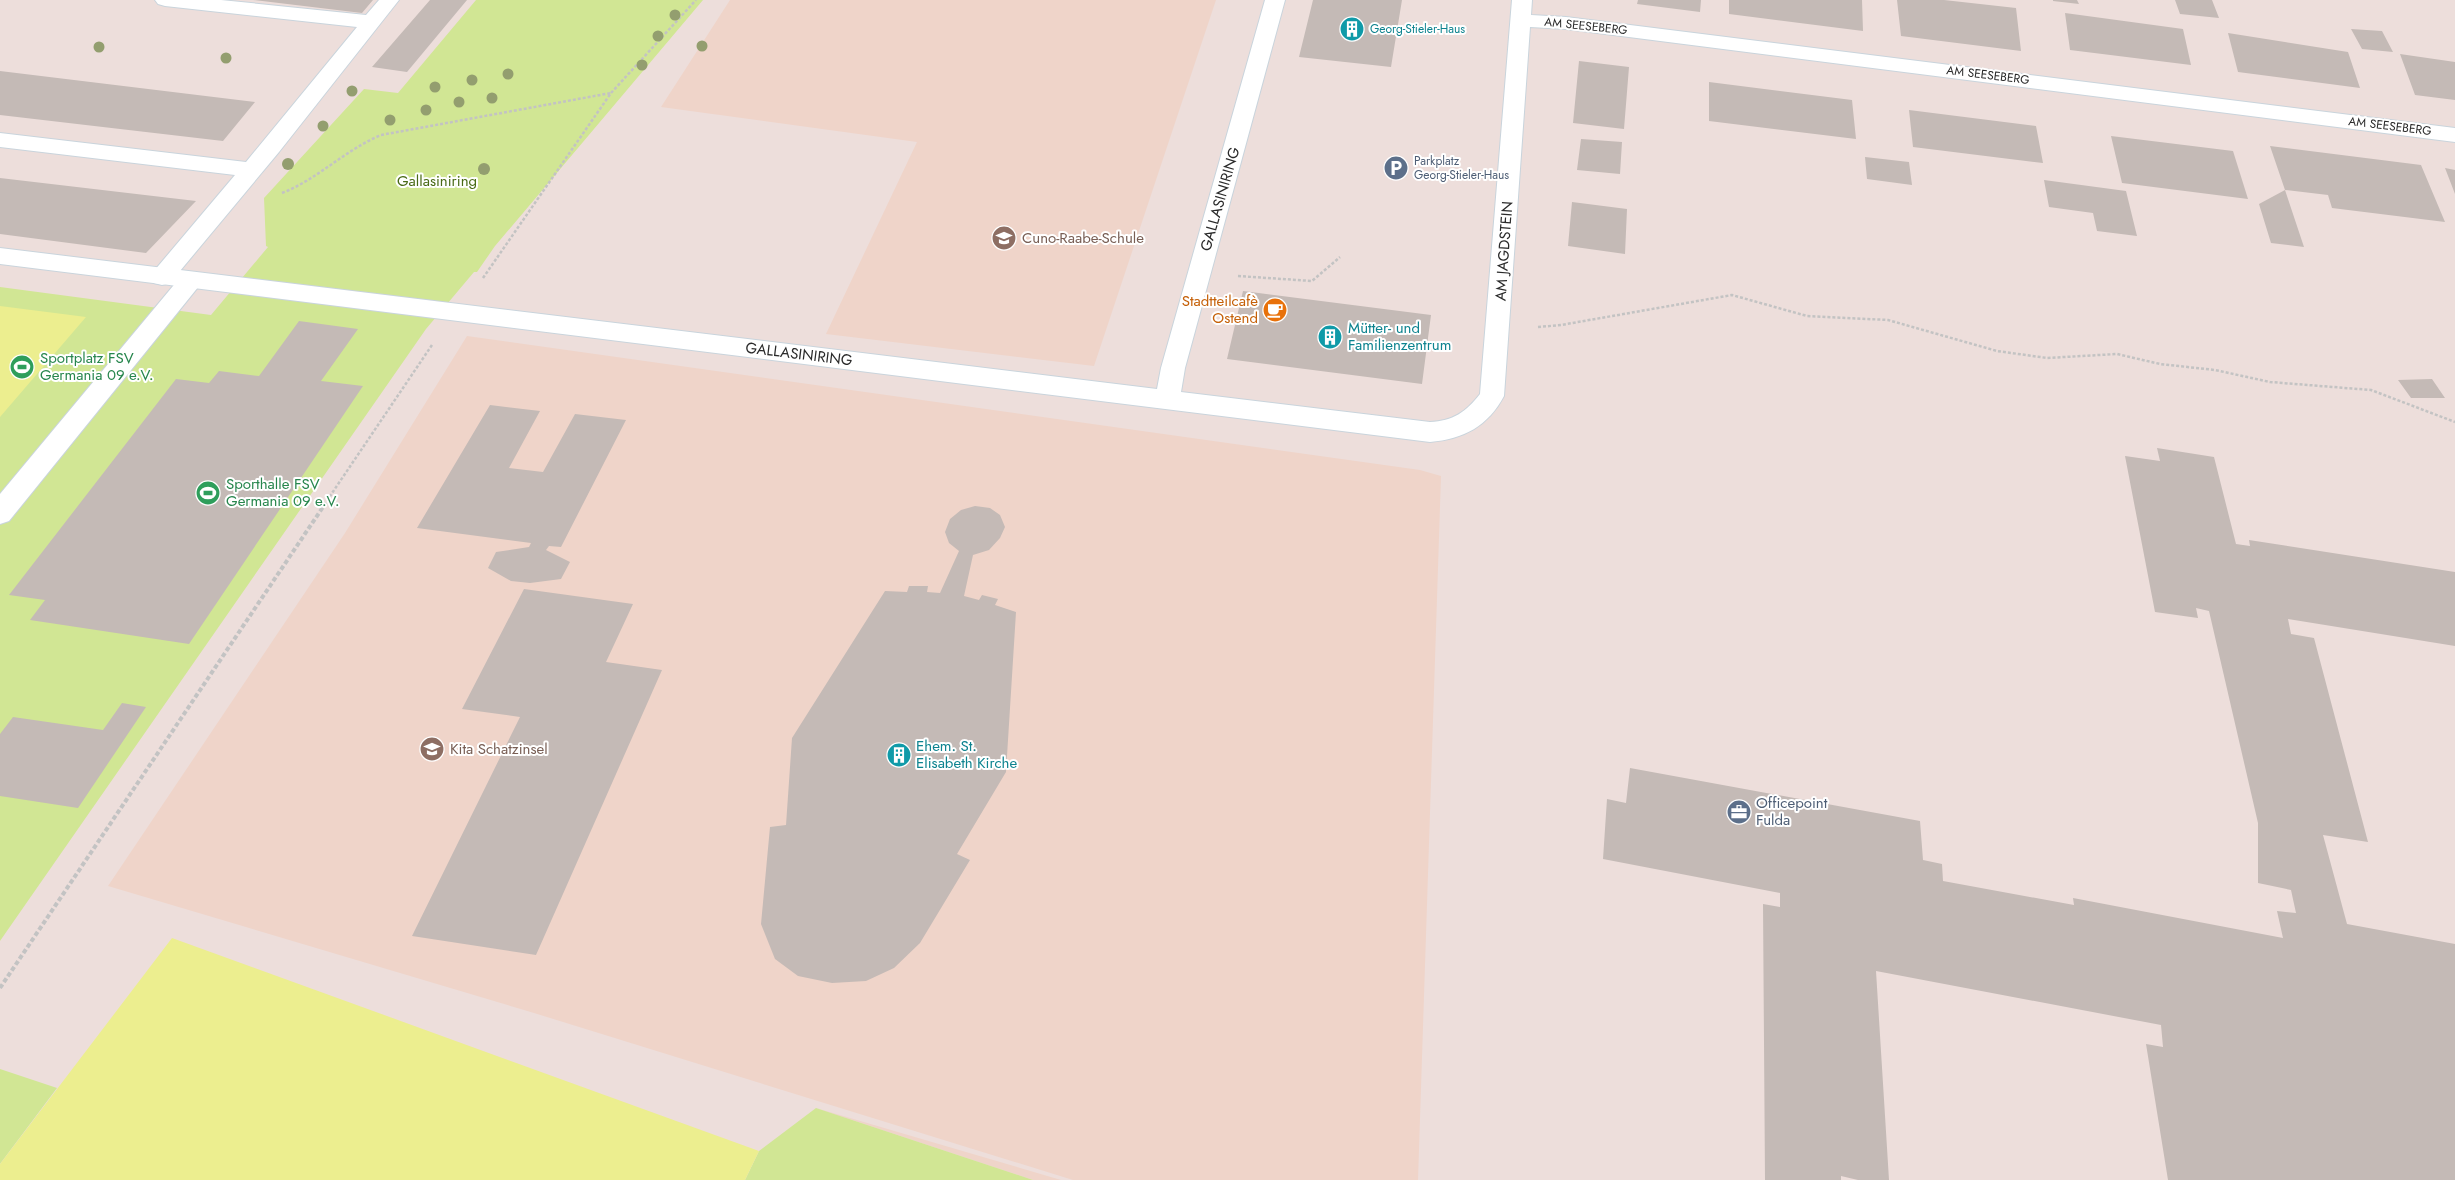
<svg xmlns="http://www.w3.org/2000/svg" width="2455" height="1180" font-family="Jost,sans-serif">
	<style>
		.education { fill: #efd4c9 }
		.green { fill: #d1e694 }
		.pitch { fill: #ecee8f }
		.building { fill: #c4bab6 }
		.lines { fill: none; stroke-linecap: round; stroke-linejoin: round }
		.lane-casing { stroke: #c9d4dc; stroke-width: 2 }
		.street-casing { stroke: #c9d4dc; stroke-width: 2 }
		.path-far1 { stroke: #c3c3c3; stroke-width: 2.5; stroke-dasharray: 3 2; stroke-linecap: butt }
		.path { stroke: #c3c3c3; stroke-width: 4; stroke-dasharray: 4.5 2.5; stroke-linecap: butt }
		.lane { fill: #fff; fill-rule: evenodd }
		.street { fill: #fff; fill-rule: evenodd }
		.tree { fill: #939e6f }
		.labels { text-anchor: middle; stroke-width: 4; stroke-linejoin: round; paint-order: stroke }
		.far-street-label { font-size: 12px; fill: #2a2a2a; stroke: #fff }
		.far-culture-label { font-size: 12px; fill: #0d838f; stroke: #fff; text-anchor: start }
		.far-service-label { font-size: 12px; fill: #4e5e75; stroke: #fff; text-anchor: start }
		.park-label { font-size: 15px; fill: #496a16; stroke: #fff }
		.street-label { font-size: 15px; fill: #2a2a2a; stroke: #fff }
		.education-label { font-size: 15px; fill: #785e54; stroke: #fff; text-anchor: start }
		.food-label { font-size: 15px; fill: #c56008; stroke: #fff; text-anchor: end }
		.culture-label { font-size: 15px; fill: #0d838f; stroke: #fff; text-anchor: start }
		.leisure-label { font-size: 15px; fill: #27864d; stroke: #fff; text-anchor: start }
		.service-label { font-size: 15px; fill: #4e5e75; stroke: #fff; text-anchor: start }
	</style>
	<rect width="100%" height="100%" fill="#eddedb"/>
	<path class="education" d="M730,0H1216L1094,366L826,334L917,142L661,107Z
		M467,336L1420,470L1441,476L1418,1180H1073L534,1013L108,886L345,533Z
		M816,1108L1061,1180H1033Z"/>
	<path class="green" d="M476,0H703L495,246L477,272H474L426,329L0,941V287L211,315L268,247L266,246L264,198L364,89L398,93Z
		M0,1069L57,1088L0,1164Z
		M816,1108L1033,1180H745L759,1151Z"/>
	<path class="pitch" d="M0,306L86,317L0,417Z
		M172,938L759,1151L745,1180H0V1164Z"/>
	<path class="building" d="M253,0H373L362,13Z
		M430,0H467L407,72L372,67Z
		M1313,0H1402L1391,67L1299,57Z
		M1638,0H1701L1700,12L1637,4Z
		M1729,0H1862L1863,31L1729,14Z
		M1897,0H1944L2016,8L2021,51L1901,36Z
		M2053,0H2077L2079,4L2053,1Z
		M2175,0H2212L2219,18L2180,14Z
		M2065,13L2183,29L2191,65L2070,50Z
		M2351,29L2382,31L2393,52L2362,49Z
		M2228,33L2348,52L2360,88L2238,72Z
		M2400,54L2455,62V100L2415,95Z
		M1579,61L1629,67L1624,129L1573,123Z
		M0,71L255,102L223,141L0,115Z
		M1709,82L1852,100L1856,139L1709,121Z
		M1909,110L2036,126L2043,163L1913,147Z
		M2111,136L2233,151L2248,199L2122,183Z
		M1581,139L1622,142L1620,174L1577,170Z
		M2270,146L2421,165L2445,222L2332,208L2328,195L2285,190L2304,247L2271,243L2259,204L2285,190Z
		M1865,157L1909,162L1912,185L1867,179Z
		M2445,168L2455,170V194Z
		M0,178L196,201L146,253L0,234Z
		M2044,180L2126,191L2137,236L2097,231L2093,213L2049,207Z
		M1572,202L1627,209L1625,254L1568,246Z
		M1243,291L1431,315L1422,384L1227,359Z
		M299,321L358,329L321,381L363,386L189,644L30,620L45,600L9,595L176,379L209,383L219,371L259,376Z
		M2432,379L2445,398H2411L2398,380Z
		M490,405L540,411L509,468L543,472L575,414L626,420L561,547L549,546L546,550L570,562L561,579L530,583L511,581L488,568L496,552L529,547L531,543L417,528Z
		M2157,448L2214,457L2236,544L2250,546L2249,540L2455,572V646L2288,619L2291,634L2314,638L2368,842L2323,835L2347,924L2455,944V1180H2168L2146,1044L2163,1047L2161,1025L1876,971L1889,1180H1858L1841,1176V1180H1765L1763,904L1780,907V893L1603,859L1607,799L1626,803L1630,768L1920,821L1923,860L1942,864L1943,881L2074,905L2073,898L2283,938L2277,911L2296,913L2291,890L2258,883V823L2209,611L2196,608L2198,618L2155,612L2125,456L2160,461Z
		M975,506L990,508L1000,515L1005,527L1000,538L989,550L973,555L964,596L979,600L982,595L998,599L995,605L1016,612L1006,772L957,854L970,860L920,943L894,968L866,981L832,983L798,976L775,959L761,924L770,827L786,825L792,738L885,591L907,592L909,586H928L927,592L940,593L959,551L949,543L945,532L950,519L961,510Z
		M524,589L633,604L606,662L662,670L536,955L412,936L520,717L462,709Z
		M122,703L146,707L78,808L0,796V734L13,717L103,730Z"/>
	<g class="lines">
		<defs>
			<path id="lane" d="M155,0H221L366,15L379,0H399L279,152L170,283L162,285L154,283L150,277L154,271L235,175L0,147V133L246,162L357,27L165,6L158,4Z
				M191,272L199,274L203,280L199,286L9,521L0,524V494L183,274Z"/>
			<path id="street" d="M1265,0H1285L1185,368L1181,392L1430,422C1453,421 1466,412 1480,394L1512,0H1532L1531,15L1566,17L2455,128V142L1566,29L1530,27L1504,396C1488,426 1464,439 1430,442L0,264V248L1157,389L1161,368Z"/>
		</defs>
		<use href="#lane" class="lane-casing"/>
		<use href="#street" class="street-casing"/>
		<path class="path-far1" d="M282,193C318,179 345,150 381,135L611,93
			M1238,276L1312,281L1340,257
			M483,278L611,93L696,0
			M1538,327L1561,325L1732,295L1807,316L1888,320L1997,351L2047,358L2117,354L2160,364L2215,370L2270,382L2371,390L2455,422
			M324,505L432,345"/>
		<path class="path" d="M0,988L325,504"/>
		<use href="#lane" class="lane"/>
		<use href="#street" class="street"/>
	</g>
	<g class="tree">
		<circle cx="675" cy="15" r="5.5"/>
		<circle cx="658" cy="36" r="5.5"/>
		<circle cx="702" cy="46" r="5.5"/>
		<circle cx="99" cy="47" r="5.5"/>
		<circle cx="226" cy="58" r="5.5"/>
		<circle cx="642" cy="65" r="5.5"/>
		<circle cx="508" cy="74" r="5.5"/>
		<circle cx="472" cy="80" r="5.5"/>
		<circle cx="435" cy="87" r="5.5"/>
		<circle cx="352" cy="91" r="5.5"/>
		<circle cx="492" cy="98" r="5.5"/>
		<circle cx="459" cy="102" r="5.5"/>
		<circle cx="426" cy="110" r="5.5"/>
		<circle cx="390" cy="120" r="5.5"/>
		<circle cx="323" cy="126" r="5.5"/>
		<circle cx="288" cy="164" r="6"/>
		<circle cx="484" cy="169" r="6"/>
	</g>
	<defs>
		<symbol id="building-disc" viewBox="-11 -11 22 22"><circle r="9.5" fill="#0f9aa8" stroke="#fff"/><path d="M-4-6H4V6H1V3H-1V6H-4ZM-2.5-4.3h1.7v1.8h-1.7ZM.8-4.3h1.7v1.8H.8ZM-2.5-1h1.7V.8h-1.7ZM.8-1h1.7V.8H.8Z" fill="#fff"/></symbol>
		<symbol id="parking-disc" viewBox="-11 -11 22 22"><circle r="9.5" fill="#5c6f8a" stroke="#fff"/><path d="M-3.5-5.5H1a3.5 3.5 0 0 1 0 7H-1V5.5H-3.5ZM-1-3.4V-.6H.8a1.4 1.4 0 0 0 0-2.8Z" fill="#fff"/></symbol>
		<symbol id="school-disc" viewBox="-11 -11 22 22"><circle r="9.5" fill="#8d6e63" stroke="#fff"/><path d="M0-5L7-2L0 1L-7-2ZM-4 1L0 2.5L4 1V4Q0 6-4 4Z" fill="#fff"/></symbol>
		<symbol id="cafe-disc" viewBox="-11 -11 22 22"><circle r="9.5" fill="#e8710a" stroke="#fff"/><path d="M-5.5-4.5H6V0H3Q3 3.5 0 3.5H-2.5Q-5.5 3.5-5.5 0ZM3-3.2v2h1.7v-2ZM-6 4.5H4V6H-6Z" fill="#fff"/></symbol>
		<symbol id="stadium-disc" viewBox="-11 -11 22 22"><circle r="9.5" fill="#2e9e5b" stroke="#fff"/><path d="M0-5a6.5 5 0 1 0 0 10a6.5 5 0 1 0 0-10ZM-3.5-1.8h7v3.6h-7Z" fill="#fff"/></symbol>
		<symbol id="office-disc" viewBox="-11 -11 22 22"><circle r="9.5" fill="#5c6f8a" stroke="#fff"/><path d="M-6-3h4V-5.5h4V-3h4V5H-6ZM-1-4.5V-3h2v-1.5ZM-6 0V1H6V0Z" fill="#fff"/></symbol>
	</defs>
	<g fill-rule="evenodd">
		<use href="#building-disc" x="1338" y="15" width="28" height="28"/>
		<use href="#parking-disc" x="1382" y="154" width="28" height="28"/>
		<use href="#school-disc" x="990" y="224" width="28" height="28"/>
		<use href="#cafe-disc" x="1261" y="296" width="28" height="28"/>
		<use href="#building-disc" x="1316" y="323" width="28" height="28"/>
		<use href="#stadium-disc" x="8" y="353" width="28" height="28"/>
		<use href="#stadium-disc" x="194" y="479" width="28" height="28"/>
		<use href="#school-disc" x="418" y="735" width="28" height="28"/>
		<use href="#building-disc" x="885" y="741" width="28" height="28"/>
		<use href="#office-disc" x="1725" y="798" width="28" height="28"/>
	</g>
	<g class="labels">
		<g class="far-street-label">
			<text transform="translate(1586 26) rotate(6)" y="4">AM SEESEBERG</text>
			<text transform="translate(1988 75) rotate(7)" y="4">AM SEESEBERG</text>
			<text transform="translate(2390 126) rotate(7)" y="4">AM SEESEBERG</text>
		</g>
		<g class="far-culture-label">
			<text x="1370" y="33">Georg-Stieler-Haus</text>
		</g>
		<g class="far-service-label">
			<text x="1414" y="165">Parkplatz<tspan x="1414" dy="14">Georg-Stieler-Haus</tspan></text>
		</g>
		<g class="park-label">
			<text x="437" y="186">Gallasiniring</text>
		</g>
		<g class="street-label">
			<text transform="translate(1220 199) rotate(-74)" y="5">GALLASINIRING</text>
			<text transform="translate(1504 251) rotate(-86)" y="5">AM JAGDSTEIN</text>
			<text transform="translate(799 354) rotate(7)" y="5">GALLASINIRING</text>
		</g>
		<g class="education-label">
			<text x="1022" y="243">Cuno-Raabe-Schule</text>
			<text x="450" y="754">Kita Schatzinsel</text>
		</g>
		<g class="food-label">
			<text x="1258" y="306">Stadtteilcafè<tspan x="1258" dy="17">Ostend</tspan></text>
		</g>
		<g class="culture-label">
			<text x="1348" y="333">Mütter- und<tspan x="1348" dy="17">Familienzentrum</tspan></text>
			<text x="916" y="751">Ehem. St.<tspan x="916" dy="17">Elisabeth Kirche</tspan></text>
		</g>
		<g class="leisure-label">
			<text x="40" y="363">Sportplatz FSV<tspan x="40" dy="17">Germania 09 e.V.</tspan></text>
			<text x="226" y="489">Sporthalle FSV<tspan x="226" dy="17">Germania 09 e.V.</tspan></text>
		</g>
		<g class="service-label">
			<text x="1756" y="808">Officepoint<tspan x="1756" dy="17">Fulda</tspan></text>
		</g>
	</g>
</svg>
